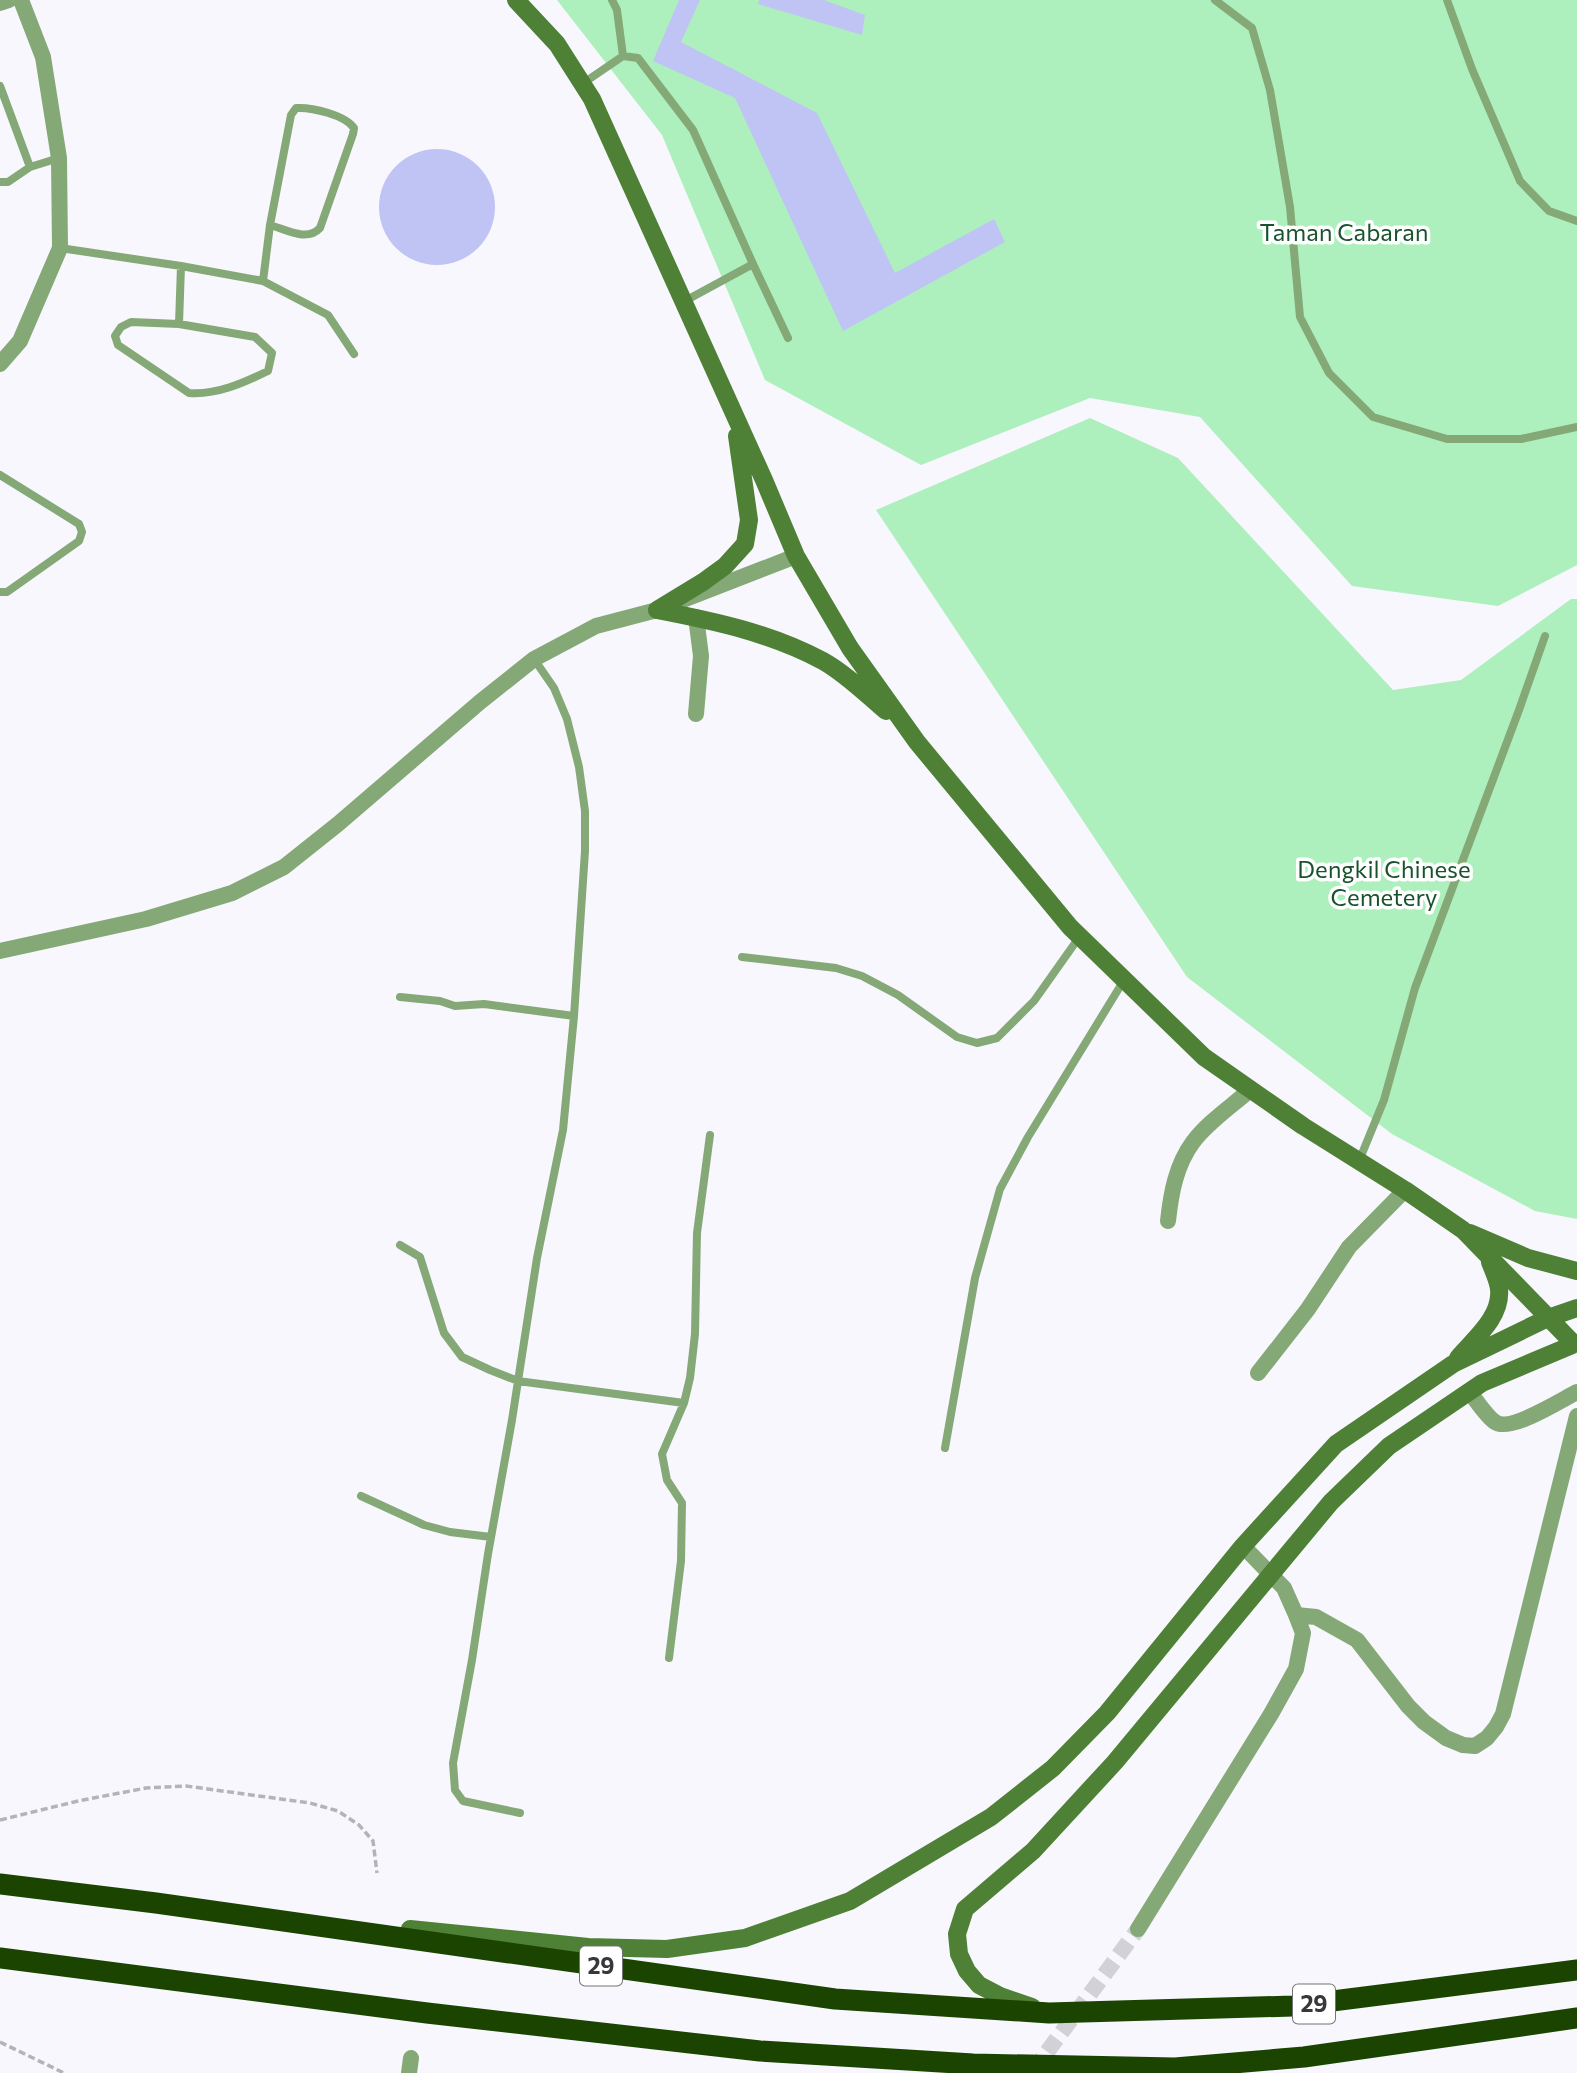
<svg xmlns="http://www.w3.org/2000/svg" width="1577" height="2073" font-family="Commissioner,sans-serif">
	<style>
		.green { fill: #aeefbe }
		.building { fill: #c0c4f5 }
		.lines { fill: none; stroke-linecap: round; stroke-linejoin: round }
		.street-tunnel { stroke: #d2d1d6; stroke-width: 16; stroke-dasharray: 16 8; stroke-linecap: butt }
		.path { stroke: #b4b3b8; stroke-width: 3.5; stroke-dasharray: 7 3.5; stroke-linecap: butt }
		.lane { stroke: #85a877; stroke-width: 8 }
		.street { stroke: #85a877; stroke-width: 16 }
		.secondary { stroke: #4e8036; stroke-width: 18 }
		.highway { stroke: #1b4400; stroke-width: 21 }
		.labels { text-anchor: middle; stroke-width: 7; stroke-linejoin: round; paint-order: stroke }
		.shield { fill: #fff; stroke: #747376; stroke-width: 2 }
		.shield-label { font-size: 23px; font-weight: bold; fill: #38373b }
		.park-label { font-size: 24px; fill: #19532d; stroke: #fff }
	</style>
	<rect width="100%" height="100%" fill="#f8f7fd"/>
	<path class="green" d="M557,0H1577V565L1498,606L1352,586L1200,417L1090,398L921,465L765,380L662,135Z
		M1090,418L1178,458L1393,690L1461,680L1571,599H1577V1219L1535,1211L1392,1134L1187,977L876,510Z"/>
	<path class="building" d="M679,0H700L681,42L817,113L895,273L994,219L1005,242L843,331L735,98L653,61Z
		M759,0H824L865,15L862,35L758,4Z
		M379 207a58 58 0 1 1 116 0a58 58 0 1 1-116 0Z"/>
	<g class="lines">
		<path class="street-tunnel" d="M1033,2071L1138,1929"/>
		<path class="path" d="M0,1820L78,1801L146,1788L186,1786L310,1803L338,1811L359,1825L373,1841L377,1873
			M0,2042L64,2073"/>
		<path class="lane" d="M612,0L617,10L623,56
			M1215,0L1252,28L1270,90L1290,207L1300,317L1329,373L1373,417L1447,439H1521L1577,427
			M1447,0L1472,69L1520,181L1549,211L1577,221
			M582,84L623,56L638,58L693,130L753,264L683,302
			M0,86L30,167
			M0,182H8L30,167L59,158
			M60,248L181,266L263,281L328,315L354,354
			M753,264L788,338
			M263,281L270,225L291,115L296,108C312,107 345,115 354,128L353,134L320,228C307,242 287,230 270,225
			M131,322L179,324L255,337L272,353L268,371C243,383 217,395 189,393L118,345L115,336L121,327Z
			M179,324L181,266
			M0,475L79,524L82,532L79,541L7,592H0
			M742,957L836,968L862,976L898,995L957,1037L977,1043L997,1038L1034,1001L1080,936
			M400,997L440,1001L455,1006L484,1004L574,1016
			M1359,1161L1384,1100L1415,988L1519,710L1545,636
			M400,1245L420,1257L444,1333L462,1357L490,1370L518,1381L684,1403
			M945,1448L975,1278L1000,1189L1028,1137L1124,980
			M361,1496L424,1525L450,1532L491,1537
			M669,1658L681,1561L682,1503L667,1480L662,1454L684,1403L690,1378L695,1334L697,1233L710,1135
			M520,1813L463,1801L455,1790L453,1763L472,1660L488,1554L512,1420L537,1258L563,1130L574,1016L585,851V811L579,767L567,719L554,688L534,659"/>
		<path class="street" d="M0,3L9,0
			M0,364L20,341L60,248L59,158L43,57L21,0
			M696,617L701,656L696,714
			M0,951L146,919L232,893L284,867L338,824L480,702L534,659L596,626L657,610L796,556
			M1168,1221C1171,1193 1176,1165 1193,1142C1208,1122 1232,1106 1251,1089
			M1258,1373L1308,1309L1349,1247L1405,1190
			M1469,1391C1476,1400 1486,1416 1495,1422C1510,1433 1561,1400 1577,1392
			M1296,1615L1316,1617L1357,1640L1408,1706L1424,1722L1446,1738L1463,1745L1475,1746L1487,1738L1496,1727L1503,1714L1577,1416
			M1138,1929L1271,1714L1296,1669L1303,1633L1296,1615L1284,1588L1243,1546
			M409,2073L411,2058"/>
		<path class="secondary" d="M516,0L557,44L592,99L764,480L796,556L850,648L917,742L1070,927L1204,1057L1303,1126L1405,1190L1463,1230L1574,1344
			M657,610C714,621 771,633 823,661C846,674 866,694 886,711
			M657,610L703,582L725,566L745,544L749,520L737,436
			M1470,1233L1528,1258L1577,1271
			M1458,1358C1474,1339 1502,1317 1499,1289C1498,1280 1493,1270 1490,1262
			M410,1929L588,1947L667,1949L745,1938L850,1901L991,1817L1053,1768L1107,1713L1243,1546L1336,1444L1453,1364L1548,1318L1577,1308
			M1032,2007L1000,1996L979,1985L967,1971L959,1954L957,1934L965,1909L1033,1851L1115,1762L1331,1502L1389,1446L1482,1383L1577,1343"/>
		<path class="highway" d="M0,1884L156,1903L835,1999L1049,2013L1293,2006L1577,1970
			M0,1958L427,2013L760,2051L973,2064L1175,2068L1304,2057L1577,2018"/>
	</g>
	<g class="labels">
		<g class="shield">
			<rect x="580" y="1946.5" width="42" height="39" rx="5"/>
			<rect x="1293" y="1984.5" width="42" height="39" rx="5"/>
		</g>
		<g class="shield-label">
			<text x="601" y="1974">29</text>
			<text x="1314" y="2012">29</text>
		</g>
		<g class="park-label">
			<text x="1344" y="241">Taman Cabaran</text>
			<text x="1384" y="878">Dengkil Chinese<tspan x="1384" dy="28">Cemetery</tspan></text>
		</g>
	</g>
</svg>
